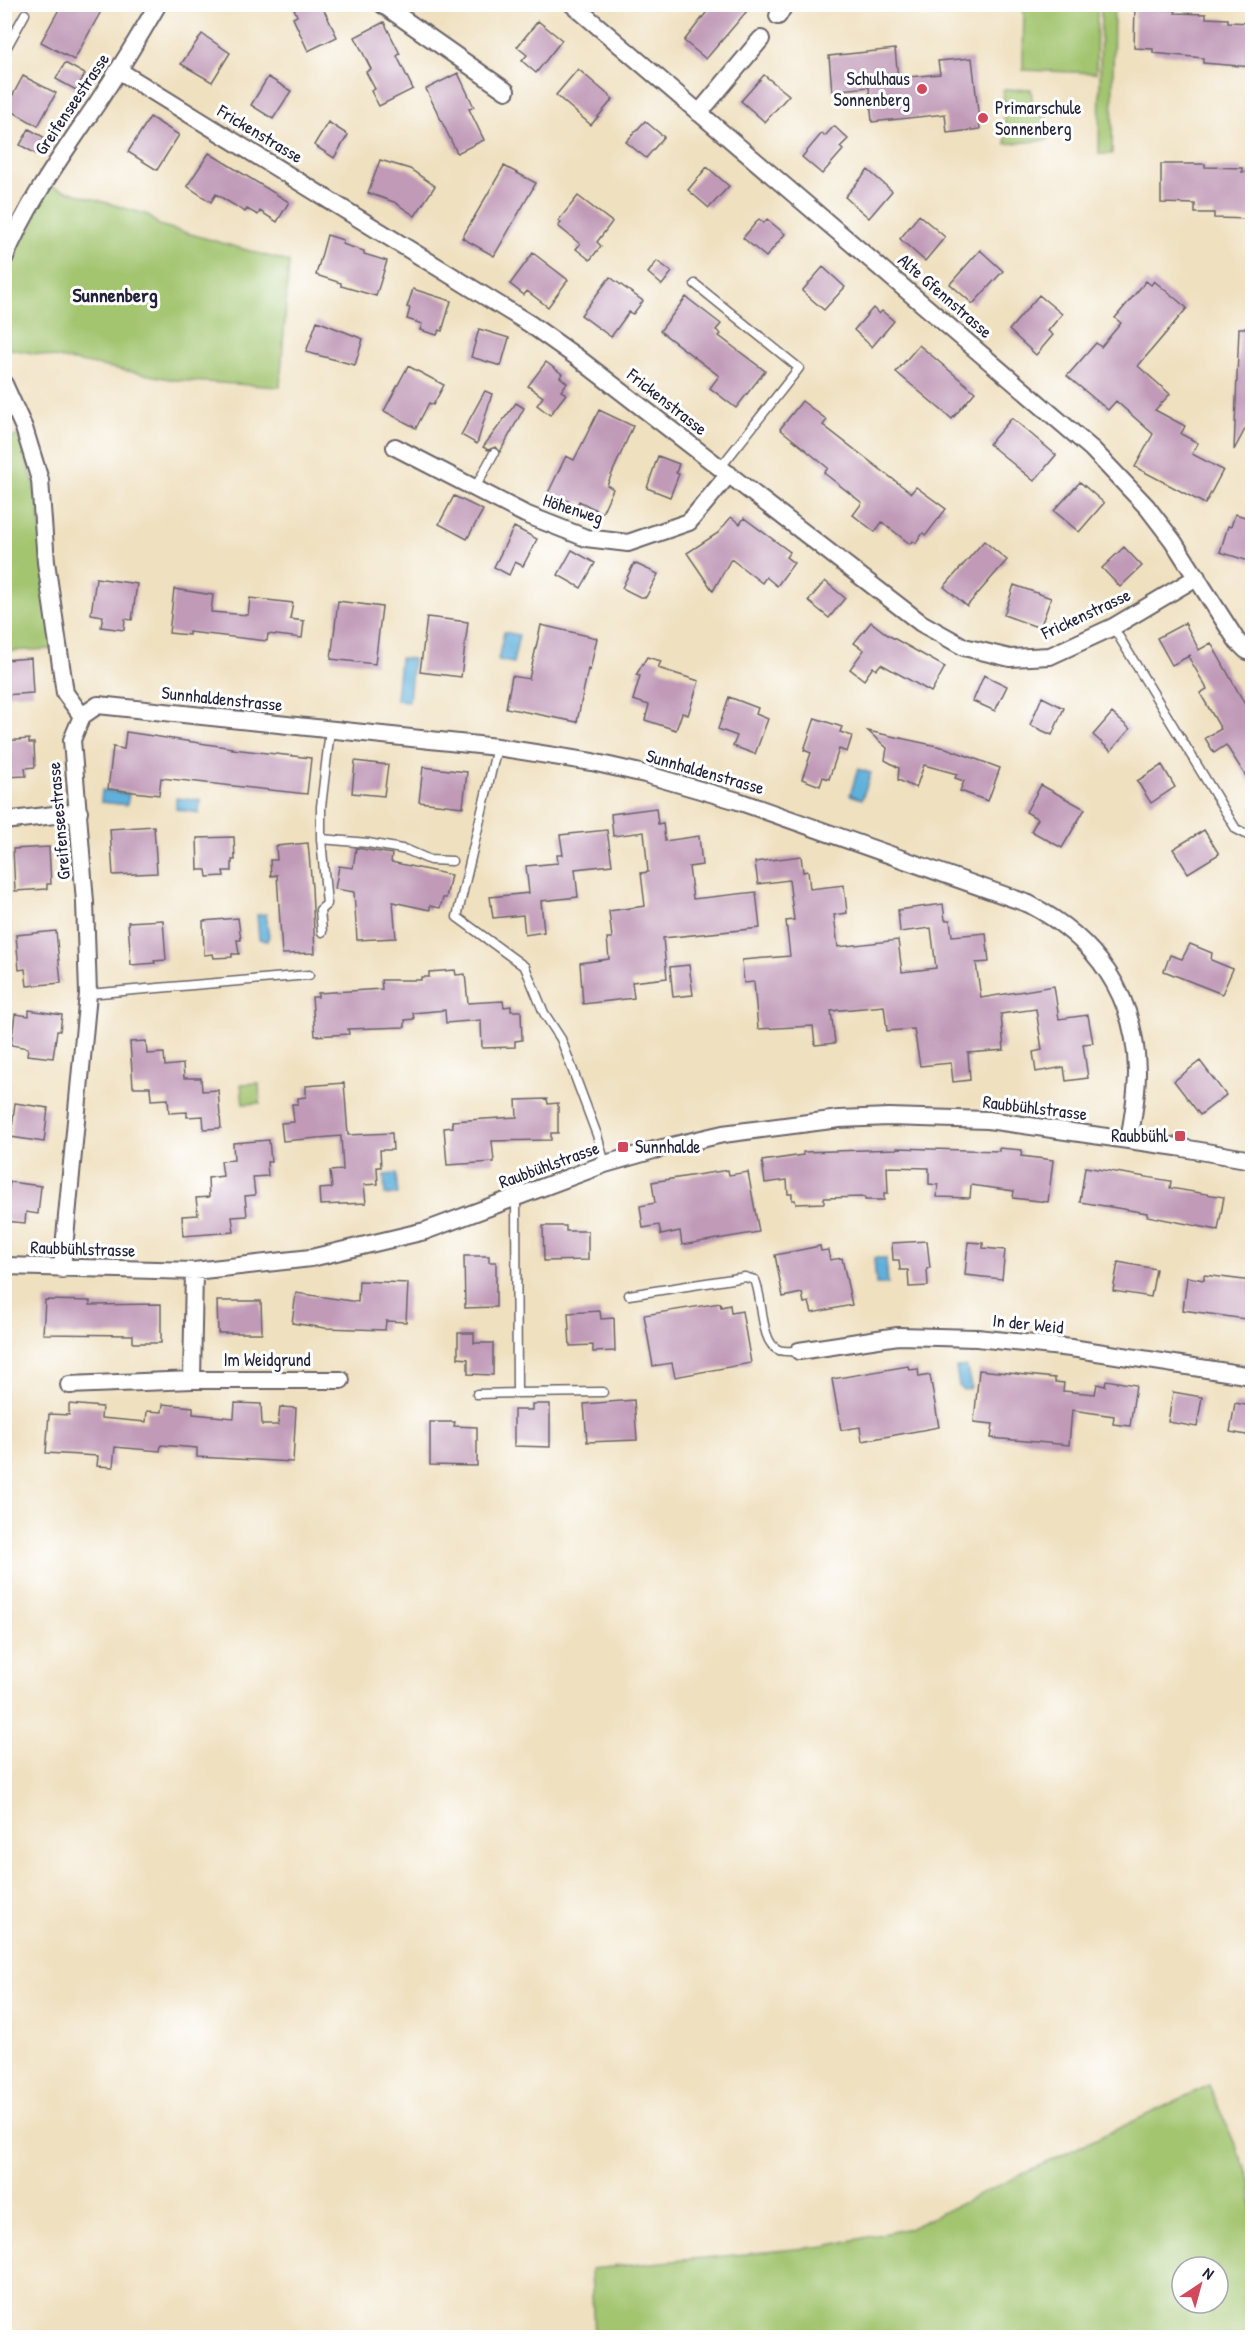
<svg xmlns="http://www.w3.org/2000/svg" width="1257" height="2342" font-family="'Patrick Hand',sans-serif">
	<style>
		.green { fill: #a3c56f; stroke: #627455; stroke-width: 1.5; fill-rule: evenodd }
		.water { fill: #5fb0da; stroke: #40698a; stroke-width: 1.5 }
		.building { fill: #c09ab7 }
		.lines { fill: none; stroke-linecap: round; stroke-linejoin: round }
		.service-casing { stroke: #6a6469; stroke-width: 11 }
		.minor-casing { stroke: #6a6469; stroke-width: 20 }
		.service { stroke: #fff; stroke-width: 8 }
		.minor { stroke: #fff; stroke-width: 16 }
		.poi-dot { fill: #d1495b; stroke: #fff; stroke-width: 2 }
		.labels { text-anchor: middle; stroke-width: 6; stroke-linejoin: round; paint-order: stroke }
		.poi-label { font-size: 18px; fill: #22223b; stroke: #fff; text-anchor: end }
		.street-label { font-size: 18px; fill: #22223b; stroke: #fff }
		.neighbourhood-label { font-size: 20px; font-weight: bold; fill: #22223b; stroke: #fff }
	</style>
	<rect width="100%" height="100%" fill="#fff"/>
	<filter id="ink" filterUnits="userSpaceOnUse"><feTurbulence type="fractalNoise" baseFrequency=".0167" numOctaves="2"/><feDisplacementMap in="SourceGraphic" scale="12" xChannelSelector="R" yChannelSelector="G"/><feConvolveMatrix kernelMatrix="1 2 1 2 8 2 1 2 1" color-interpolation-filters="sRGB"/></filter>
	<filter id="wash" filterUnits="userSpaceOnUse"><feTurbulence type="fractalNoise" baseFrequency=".008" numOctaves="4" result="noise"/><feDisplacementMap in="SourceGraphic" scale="24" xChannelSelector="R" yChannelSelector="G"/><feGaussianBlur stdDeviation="1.35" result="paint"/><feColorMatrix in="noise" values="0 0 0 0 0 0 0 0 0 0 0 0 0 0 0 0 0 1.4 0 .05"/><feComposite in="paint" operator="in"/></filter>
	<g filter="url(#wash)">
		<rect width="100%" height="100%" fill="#efe0bf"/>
		<path class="green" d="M1024,5H1097L1096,73L1023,70Z
			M1101,5H1114L1112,154H1099Z
			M1031,89L1034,116H1046L1048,140L1006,144L1003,90Z
			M47,185L148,215L159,225L289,262L280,387L175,380L5,348L4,276L14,246Z
			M20,435L38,499L54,649L5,651L4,440Z
			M259,1083L260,1103L243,1104L241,1084Z
			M1209,2085L1252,2183V2337H594L591,2269L826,2246L910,2228ZM1182,2267H1218V2303H1182Z"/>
		<path class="water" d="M504,632L519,635L513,663L498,660Z
			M400,658L413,659L409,701L396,700Z
			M858,769L871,773L862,799L850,795Z
			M102,790L129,794L127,805L101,802Z
			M176,798L200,800L199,813L176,809Z
			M266,914L269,936L267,941L259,939L257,915Z
			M396,1174L398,1194L385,1195L384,1175Z
			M874,1258H886L888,1284H876Z
			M967,1367L971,1387L969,1389L963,1390L959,1386L956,1368Z"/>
		<g id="blocks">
			<path class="building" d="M62,4H105L74,60L41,42Z
				M292,4H321L337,37L308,51L293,18L297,16Z
				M713,4H753L706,59L684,41Z
				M1135,5H1154V9L1176,10L1175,13L1206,14V18L1228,19V22L1252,23V67L1203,63V58L1153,53V49L1134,48Z
				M538,21L562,40L536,73L522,61L527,55L517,47Z
				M384,22L400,54L397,56L413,89L379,106L371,91L375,89L366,72L371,69L355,37Z
				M202,34L230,53L212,82L181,64Z
				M895,49L898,78L940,74L938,61L972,58L980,129L947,133L945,114L872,122L869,87L832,91L829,56Z
				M65,63L85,74L76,90L56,79Z
				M578,69L613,99L591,125L556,95Z
				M458,73L474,107L469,109L484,140L457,153L426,89Z
				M764,75L789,95L765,122L741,101Z
				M23,76L56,93L38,126L6,108Z
				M268,77L291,91L273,119L251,105Z
				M150,117L179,135L157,170L128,152Z
				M645,121L664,137L646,158L626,142Z
				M328,122L348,135L334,158L314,145Z
				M834,126L848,139L840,147L843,150L822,174L802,157L822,133L825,136Z
				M29,129L47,139L38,155L20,145Z
				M209,153L289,202L277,222L260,211L258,215L247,209L245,212L216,194L211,202L187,186Z
				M380,160L410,169L435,186L415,216L394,202L368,193Z
				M1161,164H1205V167L1242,168V172H1252V219L1214,218V213H1195V204L1161,203Z
				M504,166L536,183L494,256L462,238Z
				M707,167L729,186L709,208L688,190Z
				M868,170L892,191L869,218L845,197Z
				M578,196L612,222L597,242L601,246L590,260L576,249L580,244L558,226L561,223L558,221Z
				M919,215L945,237L925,261L900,239Z
				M759,219L764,223L767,219L785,234L766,257L743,238Z
				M327,235L343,240L342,244L364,251V254L387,261L376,296L341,286V283L316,275Z
				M980,250L1003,271L973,304L950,284Z
				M533,253L568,280L548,307L527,291L524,295L510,284Z
				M657,261L672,272L662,285L648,273Z
				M823,267L845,287L824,310L802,291Z
				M610,277L643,301L633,314L629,312L611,337L581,315Z
				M1146,281L1151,285L1154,281L1187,308L1138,366L1170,394L1155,410L1185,426L1181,434L1198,443L1192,454L1223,470L1205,504L1135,467L1153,434L1116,401L1108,410L1067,376L1096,343L1101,347L1121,323L1115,318Z
				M413,289L451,301L442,331L439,330L437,335L420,330L422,324L407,319L410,308L407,307Z
				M1039,295L1062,314L1048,331L1053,335L1036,355L1009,330Z
				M686,297L721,324L716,330L721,334L719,336L765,371L736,408L710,388L719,376L660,331Z
				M873,308L879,314L882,311L894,321L872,347L854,330Z
				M317,321L363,339L355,365L306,352Z
				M1239,328H1252V416L1234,450Z
				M479,329L509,338L501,366L471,357Z
				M919,345L975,392L952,419L896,372Z
				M546,362L562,374L560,377L567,383L561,391L566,394L550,415L537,405L543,397L528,386Z
				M408,366L444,385L433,405L429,403L416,428L384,411Z
				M485,391L492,394L477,444L461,435Z
				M802,401L827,420L823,425L911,493L916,487L946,509L926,535L923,533L916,543L912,541L910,544L882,522L875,532L853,515L862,503L824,473L828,468L780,429Z
				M516,403L524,408L500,452L496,447L488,450L483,447Z
				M599,410L633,426L607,485L613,489L602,513L579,501L577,505L548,493L566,456L574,460Z
				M1012,418L1056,455L1034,481L989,444Z
				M658,456L679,464L676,473L679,474L670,497L647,488Z
				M1080,482L1104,503L1079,532L1054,511Z
				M454,496L483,510L467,539L439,524Z
				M1235,514L1252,519V562L1220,552L1228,526L1231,527Z
				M731,517L740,524L744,518L790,552L786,557L794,563L777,586L766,577L762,583L731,559L713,591L687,553L718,533Z
				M514,527L537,539L523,566L515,562L509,575L494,567Z
				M984,541L1007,560L967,606L944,587Z
				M1124,547L1142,566L1120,587L1102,568Z
				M572,550L595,563L581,588L558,575Z
				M634,563L658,574L646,597H640L622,588Z
				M96,578L137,584L132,620L125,619L124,630L101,627L103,616L91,614Z
				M825,581L845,598L829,618L808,601Z
				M1014,585L1051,598L1040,628L1004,615Z
				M174,589L213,595L211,612L248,615L250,598L293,603L290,619L304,621L302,638L268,634L267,641L189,632V635L169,633Z
				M338,601L382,607L375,664L331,659Z
				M427,617L468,622L461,677L420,672Z
				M871,622L888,635L945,667L931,692L881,664L876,670L873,667L864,680L850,669L864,650L854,643Z
				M1185,623L1199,650L1211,643L1252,717V786L1226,745L1214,753L1205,738L1221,729L1200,693L1207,689L1188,656L1191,655L1172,665L1157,638Z
				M541,625L597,638L590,670L588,669L577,722L506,708L512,676L529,679Z
				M647,657L661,661L658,668L699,681L688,715L682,713L676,730L645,720L649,705L633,700L640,676L636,675Z
				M31,658L33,693L4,695V660Z
				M984,675L1007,686L995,711L973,701Z
				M729,697L758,708L756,714L768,719L755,754L733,746L737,736L718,729Z
				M1042,697L1064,708L1052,735L1030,725Z
				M1112,713L1130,729L1111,751L1093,735Z
				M815,718L842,727L840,732L852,736L847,752L839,749L829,779L823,777L820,786L802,779L811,753L804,750Z
				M868,731L946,748L1000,768L988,801L960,791L964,781L955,778L957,774L924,765L916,788L898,780L899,768L885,760L887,748Z
				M126,732L233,748L232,749L311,758L307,794L161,778L159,795L108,789L113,747L124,749Z
				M29,739V743H34L35,767L25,768L26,776L4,777V741Z
				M355,761L388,765L384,796L352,793Z
				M1162,765L1175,787L1151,803L1137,781Z
				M423,767L467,772L463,807L419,802Z
				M1041,785L1085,809L1062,848L1031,831L1038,819L1026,812Z
				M656,808L658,824L663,823L665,841L699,836L702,865L689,867L693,899L756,892L760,928L663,938L667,978L632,982L634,998L583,1004L580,963L609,959L607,938H612L609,911L645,906L641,873L648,872L644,832L613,836L611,814Z
				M154,826L157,873L113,875L110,829Z
				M607,830L612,865L575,869L578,897L541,901L544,932L525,935L523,915L493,918L490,897L529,893L526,866L558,863L557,855H563L560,835Z
				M1204,830L1219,854L1188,873L1173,849Z
				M234,837L235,860H232V871H223L224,876L207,877L206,870H198L197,838Z
				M308,843L312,888L315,953L282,954L277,875L271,876L270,860H277L276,846Z
				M49,847L51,884H47V889L15,891L13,849Z
				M356,848L392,854L391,862L451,875L446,898H443L440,908L430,906V910L393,902L396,938L357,940L354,892L335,889L339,866L353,868Z
				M801,856L803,872L808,871L810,889L844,885L847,913L834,915L838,947L898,940L902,972L936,968L931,928L900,932L898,910L943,904L945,920H950L952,936L986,933L989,962L976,963L981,998L1054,986L1059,1019L1088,1015L1093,1043L1083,1044L1088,1078L1066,1081L1064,1067L1036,1072L1033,1052L1042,1050L1036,1009L1001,1014L1004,1050L968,1053L970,1080L953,1082L951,1063L920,1066L914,1029L887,1031L884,1006L831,1011L835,1043L815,1045L813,1026L758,1029L754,982L744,983L742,960L790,956L786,921L794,920L789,880L758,884L755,862Z
				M238,918L241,940H237L239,954H232V957L214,958L213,954L204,955L203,921Z
				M163,920L166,960L154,961L155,963L131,965L128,922Z
				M56,931L61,983L27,986L25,969L19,970L16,935Z
				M1190,944L1212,953L1211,960L1233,969L1222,994L1164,971L1170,955L1182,959Z
				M689,965L693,995L673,997L670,967Z
				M455,970L456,975L465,974L468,1003L503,1001L504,1007L511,1006V1011H521L522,1040L515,1041V1047L482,1048L481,1020L446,1023L445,1010L413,1013L414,1019L405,1020V1027L348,1029L349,1034L315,1036L312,997H318V993L382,989L381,980H421V977H429V972Z
				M29,1010L62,1015L60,1031H57L53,1058L27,1055L28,1048L11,1045L15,1014L29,1016Z
				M146,1041L147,1054L164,1053L165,1066L183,1064L184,1078H201L202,1091L218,1090L221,1128L204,1129L203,1116L187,1117V1112L169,1113L168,1099L151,1100L150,1087H133L130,1042Z
				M1200,1061L1226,1095L1200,1115L1174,1081Z
				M344,1083L348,1135L392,1133L393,1150H380L381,1167H377L378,1184L364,1185L366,1203L320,1205L319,1189L332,1188L330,1171L343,1170L341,1136L283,1141L281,1123L294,1122L292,1104H298V1098L306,1097V1086Z
				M547,1099L548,1104L558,1103V1133H551V1140L492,1141L494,1162L447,1165L444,1128L453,1127L452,1121L517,1117L516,1100Z
				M15,1103L48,1108L44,1142L11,1137Z
				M269,1140L271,1162H267L268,1176L253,1177L255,1195L245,1196L247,1216L232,1217L234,1232L183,1236L182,1216L198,1215L196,1198L209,1197L208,1178L223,1176L221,1161L234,1160L233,1143Z
				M897,1148L999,1151V1148L1022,1150L1021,1156L1053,1160L1048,1202L1013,1198L1014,1191L971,1185L970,1198L937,1197L938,1185L929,1184V1168L887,1167L888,1193H884V1200H865V1197L824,1198V1203L796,1204L795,1200H792V1194H788L787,1180L765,1183L762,1161L803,1155V1152L897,1149Z
				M1085,1167L1171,1181L1170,1188L1224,1197L1218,1230L1147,1216V1213L1080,1202Z
				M728,1170L729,1175L748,1172L759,1232L682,1245L680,1231L661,1235L659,1225L643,1228L640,1206L655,1203L652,1182Z
				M10,1182L41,1186L38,1214L26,1212L25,1223L4,1221V1188H9Z
				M543,1226H566V1231H588V1260L544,1261Z
				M927,1241L930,1268H927L928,1286L909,1287L908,1270H900L899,1260H893L892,1243Z
				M968,1242L983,1243V1248L1005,1250L1002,1279L965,1275Z
				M820,1246L821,1251L828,1250L830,1260L842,1258L852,1305L812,1313L809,1302L804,1303L802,1293L783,1297L775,1255Z
				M464,1256H489V1262H496V1307L465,1308Z
				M1118,1262L1156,1269L1151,1297L1113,1291Z
				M1204,1275L1252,1281V1320L1183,1310L1187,1277L1204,1280Z
				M359,1281L408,1283L406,1322L386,1321L385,1330L325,1328L292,1323L296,1293L358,1302Z
				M45,1300L90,1301V1305L161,1304V1343H133V1335L43,1334Z
				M217,1301H261L262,1333H218Z
				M720,1303L721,1307L730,1305L731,1313L742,1311L751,1363L675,1377L672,1363L653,1366L644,1315Z
				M600,1311L601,1319L614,1318L615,1351L593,1352V1345L570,1346L568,1313Z
				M458,1333H474V1343H493V1375L468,1374V1359L458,1358Z
				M908,1366L909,1370L918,1369L919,1377L930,1375L939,1427L862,1441L860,1427L841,1430L832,1379Z
				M979,1370L1055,1378V1382L1064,1383L1063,1391L1095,1394L1097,1384L1105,1386L1106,1380L1136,1385L1130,1426L1113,1424L1114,1416L1072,1410L1069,1445L991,1438L993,1424L974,1422Z
				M1173,1392L1202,1397L1197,1427L1168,1422Z
				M634,1400L637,1440L587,1442L584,1404Z
				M235,1403L261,1404L262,1425H278L280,1407L296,1408L293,1462L197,1457V1448L161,1445L160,1451L115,1447L113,1467L97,1466L98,1456L46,1453L49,1414L69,1415V1404L102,1407L101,1418L146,1422L147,1411L162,1412L163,1404L193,1407V1414L234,1418Z
				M1235,1403L1252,1406V1436L1230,1432Z
				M532,1404H550V1447L514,1446V1410H532Z
				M430,1422H455L454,1426L477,1427V1466L430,1465Z"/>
		</g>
	</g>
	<g filter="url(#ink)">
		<use href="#blocks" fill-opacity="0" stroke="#6a6469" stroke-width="1.5"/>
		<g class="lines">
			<defs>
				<path id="service" d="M4,52L25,14
					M695,284L799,368L720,468
					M475,488L494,453
					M1113,627L1236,829L1252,837
					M497,747L457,917L525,967L544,1013L561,1039L597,1135L605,1164
					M321,839L368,843L407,850L430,860L452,861
					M322,932L320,910L327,904L321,839V807L330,730
					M88,994L309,975
					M516,1198L517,1393L603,1392
					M629,1295L745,1277L755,1280C763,1297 760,1344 779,1350C785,1352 793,1351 799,1351
					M477,1394L517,1393"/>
				<path id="minor" d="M382,4L506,91
					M572,4L1092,449L1147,507L1173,541L1237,641L1246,650L1252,653
					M778,16L785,4
					M118,70L530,324L578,358L921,623L964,647L1010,658L1050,656L1113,627L1197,577
					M699,113L761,39
					M4,259C28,201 63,154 98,102C119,70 139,37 158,4
					M4,384L24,428L40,480L46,562L65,693L82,716
					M395,447L525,514L586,538L628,543L689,522L729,474
					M82,716L98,705L497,747L592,762L645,774L738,801L1029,904C1096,939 1136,995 1137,1072C1137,1095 1133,1118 1129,1140
					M4,821L79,812
					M4,1266L194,1271L311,1258L425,1231L605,1164L654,1150L723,1134L839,1119L889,1117L988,1120L1177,1147L1252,1160
					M62,1269L88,994L85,902L72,740L82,716
					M799,1351L898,1336L977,1338L1071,1348L1252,1376
					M192,1380H341
					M69,1385L192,1380L194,1271"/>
			</defs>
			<use href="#service" class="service-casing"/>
			<use href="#minor" class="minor-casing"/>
			<use href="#service" class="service"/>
			<use href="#minor" class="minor"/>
		</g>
	</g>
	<g class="poi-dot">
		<circle cx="922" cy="89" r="6"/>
		<circle cx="983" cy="118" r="6"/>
		<rect x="1174" y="1130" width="12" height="12" rx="3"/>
		<rect x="617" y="1141" width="12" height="12" rx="3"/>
	</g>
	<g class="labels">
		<g class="poi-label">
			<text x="910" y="85">Schulhaus<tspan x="910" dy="21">Sonnenberg</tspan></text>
			<text x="995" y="114" text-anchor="start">Primarschule<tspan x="995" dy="21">Sonnenberg</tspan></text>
			<text x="1168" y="1142">Raubbühl</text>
			<text x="635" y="1153" text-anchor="start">Sunnhalde</text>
		</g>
		<g class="street-label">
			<text transform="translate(72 104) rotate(-56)" y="6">Greifenseestrasse</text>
			<text transform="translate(260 134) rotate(31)" y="6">Frickenstrasse</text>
			<text transform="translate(945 296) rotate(41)" y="6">Alte Gfennstrasse</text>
			<text transform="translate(667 402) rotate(38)" y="6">Frickenstrasse</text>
			<text transform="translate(573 509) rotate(18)" y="6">Höhenweg</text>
			<text transform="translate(1086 614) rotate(-25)" y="6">Frickenstrasse</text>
			<text transform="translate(222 699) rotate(6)" y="6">Sunnhaldenstrasse</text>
			<text transform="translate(705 772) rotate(16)" y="6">Sunnhaldenstrasse</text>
			<text transform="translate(59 821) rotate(-95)" y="6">Greifenseestrasse</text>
			<text transform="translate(1035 1108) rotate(7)" y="6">Raubbühlstrasse</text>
			<text transform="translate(549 1165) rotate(-20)" y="6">Raubbühlstrasse</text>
			<text transform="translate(83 1249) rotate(2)" y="6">Raubbühlstrasse</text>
			<text transform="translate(1028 1324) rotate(6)" y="6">In der Weid</text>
			<text x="267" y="1366">Im Weidgrund</text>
		</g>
		<g class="neighbourhood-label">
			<text x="115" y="302">Sunnenberg</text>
		</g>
	</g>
	<rect width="1257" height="2342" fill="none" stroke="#fff" stroke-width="24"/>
	<g transform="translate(1200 2285) rotate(36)"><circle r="28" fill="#ffffff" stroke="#a7a7b1" stroke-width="1.5"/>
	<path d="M0-4.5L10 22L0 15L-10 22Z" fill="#d1495b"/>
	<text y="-9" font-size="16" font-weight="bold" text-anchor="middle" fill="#22223b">N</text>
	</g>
</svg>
